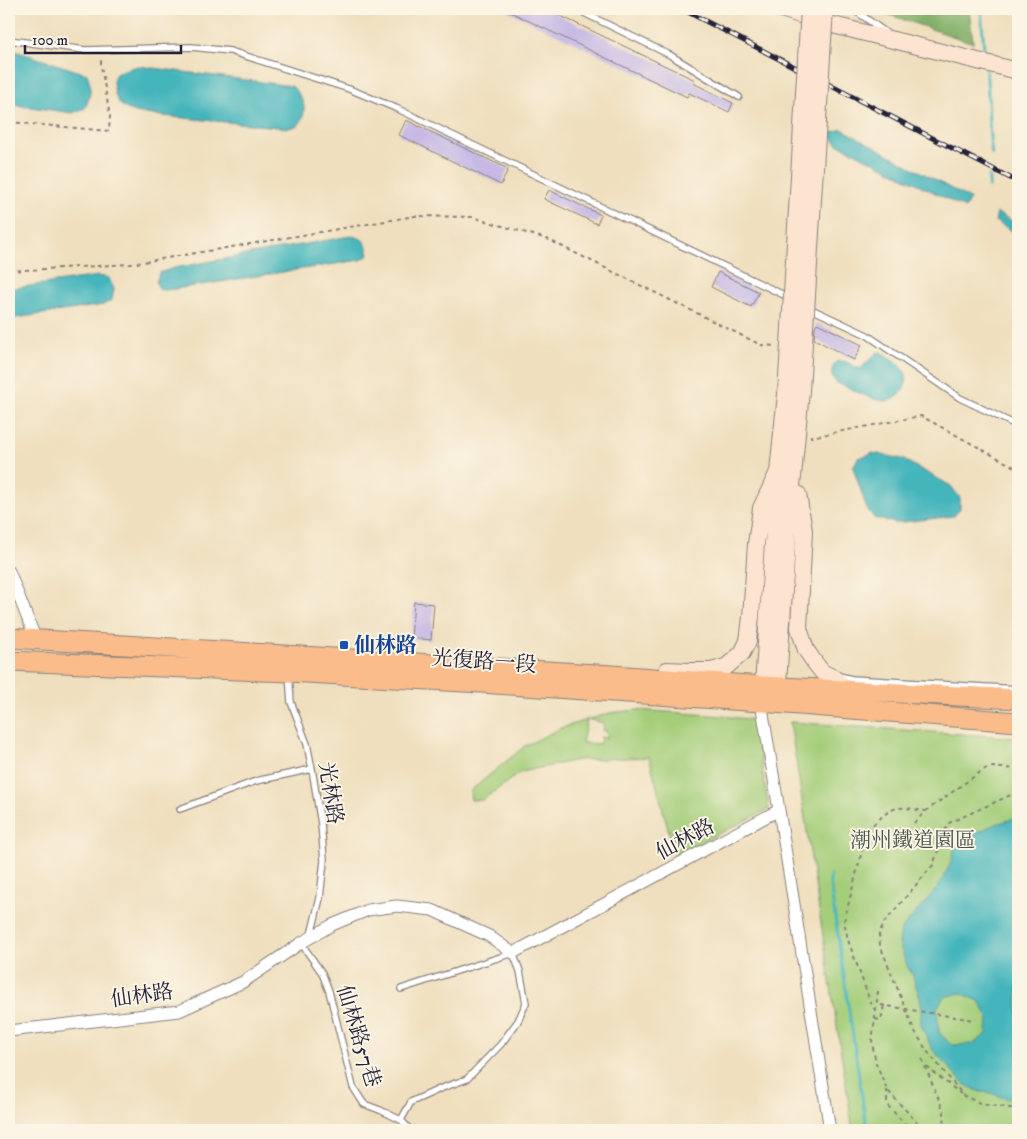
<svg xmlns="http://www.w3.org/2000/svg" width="1027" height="1139" font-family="'IM FELL DW Pica','Noto Serif TC',serif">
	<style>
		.green { fill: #a5ce7a; stroke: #64785a; fill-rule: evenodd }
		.forest { fill: #84b16a; stroke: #536a52 }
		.water { fill: #45b5bc; stroke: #346c7c; fill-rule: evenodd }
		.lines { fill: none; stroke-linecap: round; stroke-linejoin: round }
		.stream { stroke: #45b5bc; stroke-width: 3 }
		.building { fill: #c6bae5 }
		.lane-casing { stroke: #88807c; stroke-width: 8 }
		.street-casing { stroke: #88807c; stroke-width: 13 }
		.secondary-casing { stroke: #88807c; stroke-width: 18 }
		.primary-casing { stroke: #88807c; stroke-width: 21 }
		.path { stroke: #88807c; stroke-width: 2; stroke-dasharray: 4 4; stroke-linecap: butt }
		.lane { stroke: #fff; stroke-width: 5.5 }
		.street { stroke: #fff; stroke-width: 11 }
		.secondary { stroke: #fde4d1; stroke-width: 16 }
		.primary { stroke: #fabc8b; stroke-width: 19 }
		.rail-casing { stroke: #22223b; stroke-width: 5 }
		.rail { stroke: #fcf5e5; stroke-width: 3; stroke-dasharray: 9; stroke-linecap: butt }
		.secondary-bridge-casing { stroke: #88807c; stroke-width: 18; stroke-linecap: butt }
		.path-bridge { stroke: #88807c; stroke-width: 2; stroke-dasharray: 4 4; stroke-linecap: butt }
		.secondary-bridge { stroke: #fde4d1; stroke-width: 16 }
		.transit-dot { fill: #1a4fb4; stroke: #fcf5e5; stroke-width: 2 }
		.labels { text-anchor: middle; stroke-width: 4; stroke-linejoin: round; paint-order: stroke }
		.transit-label { font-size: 21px; font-weight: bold; fill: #164399; stroke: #fcf5e5; text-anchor: start }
		.street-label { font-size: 21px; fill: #22223b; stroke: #fcf5e5 }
		.park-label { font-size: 21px; fill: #49564e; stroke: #fcf5e5 }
	</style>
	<rect width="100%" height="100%" fill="#fcf5e5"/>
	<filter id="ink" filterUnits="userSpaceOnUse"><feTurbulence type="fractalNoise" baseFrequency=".02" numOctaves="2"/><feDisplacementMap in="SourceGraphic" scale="10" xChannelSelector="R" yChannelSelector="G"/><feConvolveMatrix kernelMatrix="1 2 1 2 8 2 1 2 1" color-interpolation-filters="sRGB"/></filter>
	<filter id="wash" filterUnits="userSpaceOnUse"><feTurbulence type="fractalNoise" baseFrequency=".0096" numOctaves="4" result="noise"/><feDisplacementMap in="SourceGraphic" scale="20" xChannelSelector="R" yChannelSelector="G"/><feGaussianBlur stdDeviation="1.12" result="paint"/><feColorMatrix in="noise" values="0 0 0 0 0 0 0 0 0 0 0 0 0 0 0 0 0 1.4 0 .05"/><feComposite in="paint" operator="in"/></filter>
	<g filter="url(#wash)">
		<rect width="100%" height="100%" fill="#efdfbe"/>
		<path class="green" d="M636,710L724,716L754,720L769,809L675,855L649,757L577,760L521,772L482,800H471L470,791L525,746L561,728L610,713ZM587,719L604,723L603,731H607V738L601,737L600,744L582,743Z
			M790,722L1018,738V1130H853Z"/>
		<path class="forest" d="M872,9H969L973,43Z"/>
		<path class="water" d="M9,49L87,74C92,86 91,96 85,108L73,113L9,104Z
			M138,66L292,86C304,99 309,110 298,126L288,128L153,115C134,112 117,111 114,89C113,83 112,79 116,74C121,70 132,68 138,66Z
			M842,129L970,199L965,208L836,143L830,133Z
			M997,213L1018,224V234L995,221Z
			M350,236C364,238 366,241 369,255L360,260L175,289L160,290L156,283L159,273L174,268Z
			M98,276L109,278L114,289L112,300L103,305L9,319V289Z
			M881,352C893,360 912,369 905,386C894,412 871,398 853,390C848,387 839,385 835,381C829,375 832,366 837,361H844L860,369L876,353Z
			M873,453L902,459L951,486L960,498V508L954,516L895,523L874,518L867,509L853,467L858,458Z
			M1018,817V1101L1005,1098L991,1093L980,1092L964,1084L932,1049L921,1025V1002L913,976L907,966L899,943L901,930L938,887L950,865L955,847L962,840L993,825ZM961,993L979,1001L988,1017L987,1034L973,1044L951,1045L939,1032L937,1008L944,997Z"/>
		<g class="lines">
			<path class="stream" d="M981,9L984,49
				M986,70C990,98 987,126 992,154
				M989,176V187
				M830,876V883L867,1130"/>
		</g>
		<g id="blocks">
			<path class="building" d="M504,9H546L695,80L693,83L733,103L729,112L689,93L687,97Z
				M406,120L508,169L501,185L399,135Z
				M549,190L601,215L597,224L544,199Z
				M718,272L759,292L751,307L711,287Z
				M817,323L862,345L854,360L814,339L815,327Z
				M414,602L434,604L431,640L411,638Z"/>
		</g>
	</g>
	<g filter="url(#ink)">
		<use href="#blocks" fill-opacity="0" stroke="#88807c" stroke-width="1"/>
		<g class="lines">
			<defs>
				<path id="lane" d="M576,9L670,55L739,97
					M853,9L885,32
					M9,40L85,50L191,47L230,51L349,89L398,109L790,298
					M807,307L867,335L960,398L1018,426
					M289,675L291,702L307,744L312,769L321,824L324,860L320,898L311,935
					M839,676L852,679L1018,689
					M180,809L256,781L312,769
					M301,943L322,973L329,991L353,1087L364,1104L380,1110L401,1120L410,1130
					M401,989L513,953L520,971L526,1003L518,1021L501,1044L467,1079L442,1088L411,1102L401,1120"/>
				<path id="street" d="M9,571L36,640
					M779,810L830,1130
					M9,1031L179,1011L243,982L301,943L332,925L368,910L397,906L432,910L489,936L513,953L779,810L761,702"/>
				<path id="secondary" d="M781,9L829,24L1018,71
					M798,494L804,531L799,628L806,650L815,663L822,672L834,678L849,691
					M667,670L688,671H711L726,667L742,653L748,641L751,617L756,544L761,508L778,472
					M762,699L778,472L786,394
					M777,699L788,529L801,391"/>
				<path id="primary" d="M9,638L612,675L762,686L1018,699
					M9,661L289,672L481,683L761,702L1018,722"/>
			</defs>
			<use href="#lane" class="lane-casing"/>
			<use href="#street" class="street-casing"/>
			<use href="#secondary" class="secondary-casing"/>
			<use href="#primary" class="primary-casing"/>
			<path class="path" d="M9,122L109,131L110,116L101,66V57
				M9,271L131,264L415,216L472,217L547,239L761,345L775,346
				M811,435V437L921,416L1018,469
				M1018,794H1013L949,823L945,831L933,865L883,924L879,935L880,945L914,1030L927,1051L964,1096L982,1104L1018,1109
				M914,823L926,811L983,770L990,767L1018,769
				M867,832L844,921L848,940L870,1001L876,1012
				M852,849C861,838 884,809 898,808C906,807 917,810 925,811
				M878,991L872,1043L876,1063L887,1090L924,1130
				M875,1019L881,1020L884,1005
				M967,1019L975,1020
				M922,1059L944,1112L945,1130
				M927,1067L961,1094
				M887,1090V1105L911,1130
				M1013,1124L1015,1130"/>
			<use href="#lane" class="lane"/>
			<use href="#street" class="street"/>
			<use href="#secondary" class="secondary"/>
			<use href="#primary" class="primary"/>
			<defs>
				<path id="rail" d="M682,9L1018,182"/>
			</defs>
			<use href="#rail" class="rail-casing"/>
			<use href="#rail" class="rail"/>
			<defs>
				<path id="secondary-bridge" d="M801,391L825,9
					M786,394L809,9"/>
			</defs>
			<use href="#secondary-bridge" class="secondary-bridge-casing"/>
			<path class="path-bridge" d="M881,1005L967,1019"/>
			<use href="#secondary-bridge" class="secondary-bridge"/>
		</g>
	</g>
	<rect class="transit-dot" x="339" y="640" width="10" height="10" rx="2.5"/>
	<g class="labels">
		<g class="transit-label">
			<text x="354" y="652">仙林路</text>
		</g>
		<g class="street-label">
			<text transform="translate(484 661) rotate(4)" y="7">光復路一段</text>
			<text transform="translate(331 793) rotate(81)" y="7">光林路</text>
			<text transform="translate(685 839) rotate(-28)" y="7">仙林路</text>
			<text transform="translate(142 995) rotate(-8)" y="7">仙林路</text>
			<text transform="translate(359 1036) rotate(73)" y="7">仙林路57巷</text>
		</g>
		<g class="park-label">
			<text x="913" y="847">潮州鐵道園區</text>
		</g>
	</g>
	<rect width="1027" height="1139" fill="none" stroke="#fcf5e5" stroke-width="30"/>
	<path d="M25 45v8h156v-8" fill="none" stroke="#22223b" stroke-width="2.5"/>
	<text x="32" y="45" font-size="15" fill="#22223b" stroke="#fcf5e5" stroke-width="4" paint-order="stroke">100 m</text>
</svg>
